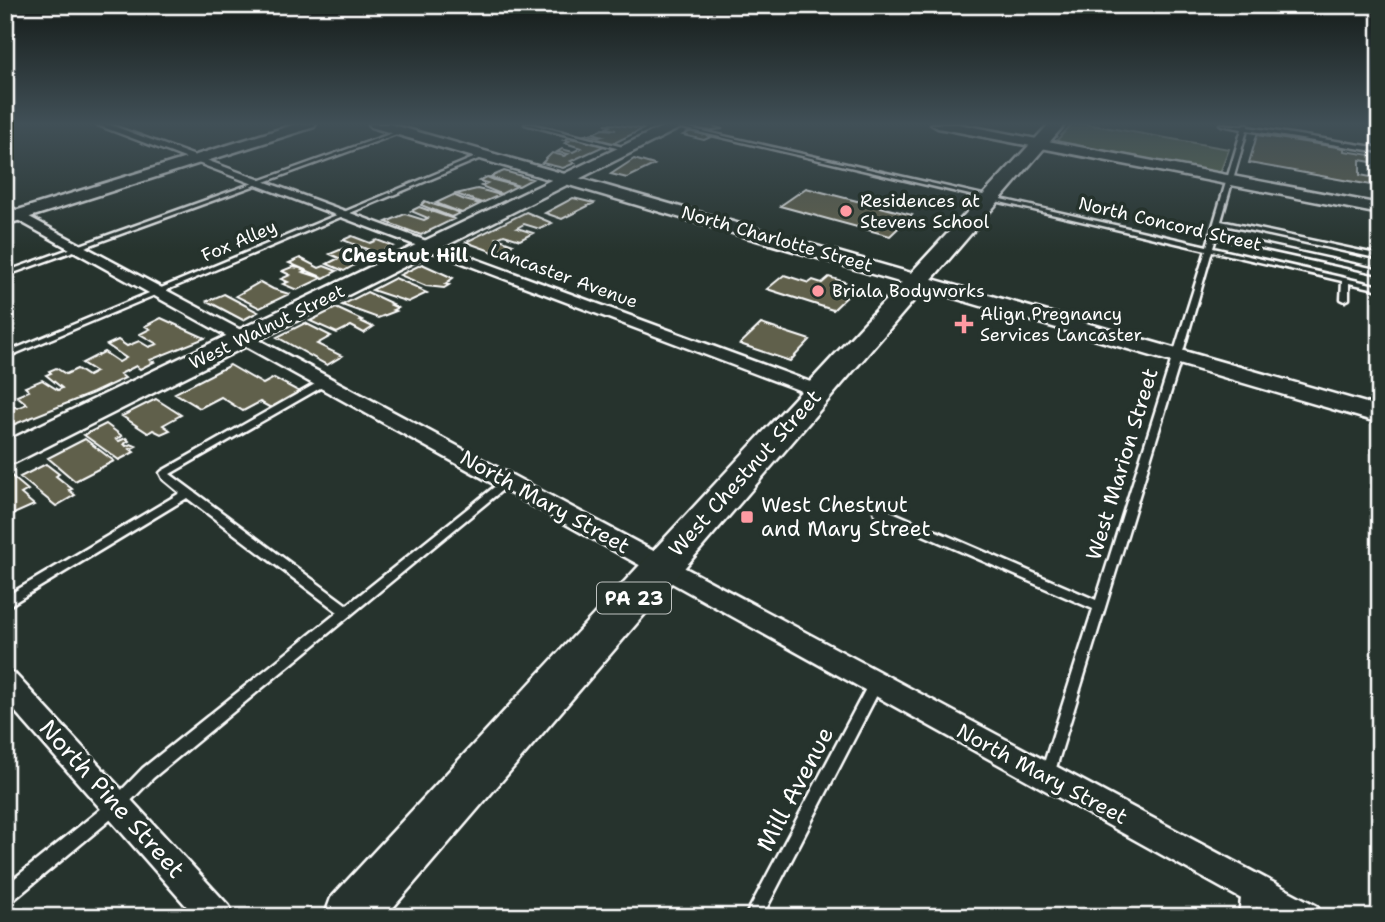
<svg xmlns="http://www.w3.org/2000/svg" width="1385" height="922" font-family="'Shantell Sans',sans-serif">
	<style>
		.green { fill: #616e50; stroke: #b0b6a8; stroke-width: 2 }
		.building { fill: #61614c; stroke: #fff; stroke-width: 2 }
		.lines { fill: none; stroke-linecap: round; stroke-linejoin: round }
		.lane-casing { stroke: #fff; stroke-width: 5 }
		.street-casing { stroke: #fff; stroke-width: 5 }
		.secondary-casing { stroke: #fff; stroke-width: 5 }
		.primary-casing { stroke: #fff; stroke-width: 5 }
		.lane { fill: #26332d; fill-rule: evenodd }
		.street { fill: #26332d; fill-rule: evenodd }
		.secondary { fill: #26332d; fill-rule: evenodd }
		.primary { fill: #26332d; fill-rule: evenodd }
		.poi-dot { fill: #ff9aa2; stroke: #26332d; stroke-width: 2.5 }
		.labels { text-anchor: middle; stroke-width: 7; stroke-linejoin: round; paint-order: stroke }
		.far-poi-label { font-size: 18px; fill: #fff; stroke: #26332d; text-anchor: start }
		.far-street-label { font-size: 18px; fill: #fff; stroke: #26332d }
		.far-neighbourhood-label { font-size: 19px; font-weight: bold; fill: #fff; stroke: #26332d }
		.shield { fill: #26332d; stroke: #bec2c0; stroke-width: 2 }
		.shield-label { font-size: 19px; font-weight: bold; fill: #fff }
		.street-label { font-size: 21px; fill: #fff; stroke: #26332d }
		.poi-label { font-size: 21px; fill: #fff; stroke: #26332d; text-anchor: start }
		.near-street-label { font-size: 24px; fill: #fff; stroke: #26332d }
	</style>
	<rect width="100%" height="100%" fill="#26332d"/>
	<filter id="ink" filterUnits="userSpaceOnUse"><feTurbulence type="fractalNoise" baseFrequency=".0143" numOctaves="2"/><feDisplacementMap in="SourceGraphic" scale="14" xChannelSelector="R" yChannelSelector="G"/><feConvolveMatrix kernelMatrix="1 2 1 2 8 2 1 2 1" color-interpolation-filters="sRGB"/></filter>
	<g filter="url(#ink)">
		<path class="green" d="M1072,124H1087L1229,149L1220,173L1056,141Z"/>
		<path class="building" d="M605,124H613L643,129L612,144L582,136L587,134L599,137L603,136L593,133L602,129L616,130L606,128L610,126Z
			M699,124L713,126L723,129L703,131L691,128Z
			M691,131L713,136L704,140L683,135Z
			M1257,135L1344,148V151L1371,155V162L1360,160V175L1371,177V185L1249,163Z
			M569,138L595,142L606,145L571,161L575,163L563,168L542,163L552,153L564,156L568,154L557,152L562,149L573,152L581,148L565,143L569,141L564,140Z
			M634,159L654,165L627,178L611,174Z
			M504,171L532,179L519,186L490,177Z
			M487,177L494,180L517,186L501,194L481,186L487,183L479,181Z
			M806,188L912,215L890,236L780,206Z
			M477,189L486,191L500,195L482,203L456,194Z
			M453,195L465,200L480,204L462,213L436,203Z
			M573,198L594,203L562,219L545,213Z
			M425,201L432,204L461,213L451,217L421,205Z
			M419,207L454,219L421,235L386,222L405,214L424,220L428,218L411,211Z
			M526,212L552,223L540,229L524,224L517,228L533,233L520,240L504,235L497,238L513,244L496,253L466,242Z
			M352,236L370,243L377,240L393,246L377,253L343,240Z
			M349,246L374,254L344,271L327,264L339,258L330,254Z
			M300,258L319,268L324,266L337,271L324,278L289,263Z
			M422,264L453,278L445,284L449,285L444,288L426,286L400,275Z
			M292,267L300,268L306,271L303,272L322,278L297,290L283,284L288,282L281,279L290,275L282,271Z
			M784,275L809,283L813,280L822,283L829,277L845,282L841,285L855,289L833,310L767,289Z
			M395,278L421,289L420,290L427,293L408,302L372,290Z
			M260,282L273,289L289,294L260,308L236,296Z
			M367,292L393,304L391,305L398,308L393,310L396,311L378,318L342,305Z
			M224,294L258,312L243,320L207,301Z
			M336,308L362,320L360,321L373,327L364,333L351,326L337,333L310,321Z
			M161,318L205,338L150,360L154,362L140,369L136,366L120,374L125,378L93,393L5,428V402L17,408L27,404L17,396L29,391L25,387L42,380L58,390L62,388L46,375L51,373L49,371L56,368L66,374L77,369L88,376L96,372L82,363L104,352L119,362L126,358L107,345L118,340L127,346L139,341L149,347L157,344L140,334L150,329L145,326Z
			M305,323L331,336L317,344L342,356L327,365L277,337Z
			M761,324L810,340L790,361L740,344Z
			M230,365L263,384L274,378L300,392L271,408L260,402L243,411L221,397L200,408L175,393Z
			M156,399L181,415L163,425L170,430L161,434L153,430L148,433L122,416Z
			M106,424L122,436L116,439L119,441L126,438L129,441L124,444L126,446L131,444L136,446L130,449L134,452L119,460L84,435Z
			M85,439L114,461L75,481L48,458Z
			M46,464L59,474L56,476L72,489L69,490L75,495L56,506L20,477Z
			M9,474L28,490L21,494L34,505L7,517L5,476Z"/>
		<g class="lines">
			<defs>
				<path id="lane" d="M525,124H531L631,149L628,151Z
					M665,124H671L1207,246L1242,129L1222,125L1220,124L1243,126L1244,124H1248V127L1380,148V152L1247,130L1221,221L1380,255V259L1220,224L1217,234L1380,270V274L1216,238L1213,248L1380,286V290L1349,283V299L1345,301L1341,299L1342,281L1212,251L1182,355L1052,781L1047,783L1042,781L1040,776L1093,609L875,514L874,511L875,508H883L1096,600L1206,250Z
					M401,130L405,131L5,276V272Z
					M483,154L488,155L5,358V353Z
					M324,379L328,382L327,384L170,474L347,605L503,480L507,479L512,482L153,778L122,810L11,902L5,904V886L112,800L143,768L338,612L187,498L5,608V597L180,493L163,479L160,473L162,471Z
					M876,677L881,679L882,683L881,687L762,917H745L871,679Z
					M1250,881L1256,883L1258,889L1255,917H1239L1242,889L1244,883Z"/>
				<path id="street" d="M95,124H108L824,387L827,391L824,395H812Z
					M5,204L1317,906L1322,917H1274L5,213Z
					M5,670L14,673L229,906L234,917H196L5,700Z"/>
				<path id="secondary" d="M296,124H316L314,127L5,225V214Z
					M369,124H390L1380,407V423L371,127Z
					M931,124H958L1380,204V214L938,128Z"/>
				<path id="primary" d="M668,124H688L16,462L5,465V442Z
					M1049,124H1065L385,917H324L331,898Z"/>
			</defs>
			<use href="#lane" class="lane-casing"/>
			<use href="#street" class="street-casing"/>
			<use href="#secondary" class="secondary-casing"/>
			<use href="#primary" class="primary-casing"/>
			<use href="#lane" class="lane"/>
			<use href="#street" class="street"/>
			<use href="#secondary" class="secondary"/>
			<use href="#primary" class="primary"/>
		</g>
	</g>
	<linearGradient id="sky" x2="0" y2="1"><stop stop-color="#151c19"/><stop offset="0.49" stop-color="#415057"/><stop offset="1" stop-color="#415057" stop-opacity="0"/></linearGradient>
	<rect width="1385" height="253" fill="url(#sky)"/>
	<g class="poi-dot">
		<circle cx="846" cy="211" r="7"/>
		<circle cx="818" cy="291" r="7"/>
		<path d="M960.5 313.5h7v7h7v7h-7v7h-7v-7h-7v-7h7z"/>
		<rect x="740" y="510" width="14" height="14" rx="3.5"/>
	</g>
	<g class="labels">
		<g class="far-poi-label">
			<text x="860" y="207">Residences at<tspan x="860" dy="21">Stevens School</tspan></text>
			<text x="832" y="297">Briala Bodyworks</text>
			<text x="980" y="320">Align Pregnancy<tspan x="980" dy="21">Services Lancaster</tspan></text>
		</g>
		<g class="far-street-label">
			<text transform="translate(1170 224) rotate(13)" y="6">North Concord Street</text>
			<text transform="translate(777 239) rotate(16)" y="6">North Charlotte Street</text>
			<text transform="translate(239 241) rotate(-23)" y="6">Fox Alley</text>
			<text transform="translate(564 276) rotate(20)" y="6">Lancaster Avenue</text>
			<text transform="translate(267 327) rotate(-26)" y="6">West Walnut Street</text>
		</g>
		<g class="far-neighbourhood-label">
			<text x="405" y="262">Chestnut Hill</text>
		</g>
		<rect class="shield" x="597" y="582.5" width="74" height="31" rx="5"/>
		<g class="shield-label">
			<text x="634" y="605">PA 23</text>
		</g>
		<g class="street-label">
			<text transform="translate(1122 464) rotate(-73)" y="7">West Marion Street</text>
			<text transform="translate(745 473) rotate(-48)" y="7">West Chestnut Street</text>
			<text transform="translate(545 502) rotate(29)" y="7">North Mary Street</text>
			<text transform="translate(1042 774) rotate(28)" y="7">North Mary Street</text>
		</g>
		<g class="poi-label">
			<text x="761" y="512">West Chestnut<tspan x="761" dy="24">and Mary Street</tspan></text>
		</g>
		<g class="near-street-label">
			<text transform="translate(795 789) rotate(-62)" y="8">Mill Avenue</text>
			<text transform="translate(112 799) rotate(48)" y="8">North Pine Street</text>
		</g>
	</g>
	<rect width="1385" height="922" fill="none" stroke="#26332d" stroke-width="28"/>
	<rect x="14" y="14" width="1357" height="894" fill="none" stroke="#fff" stroke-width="2.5" filter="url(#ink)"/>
</svg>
